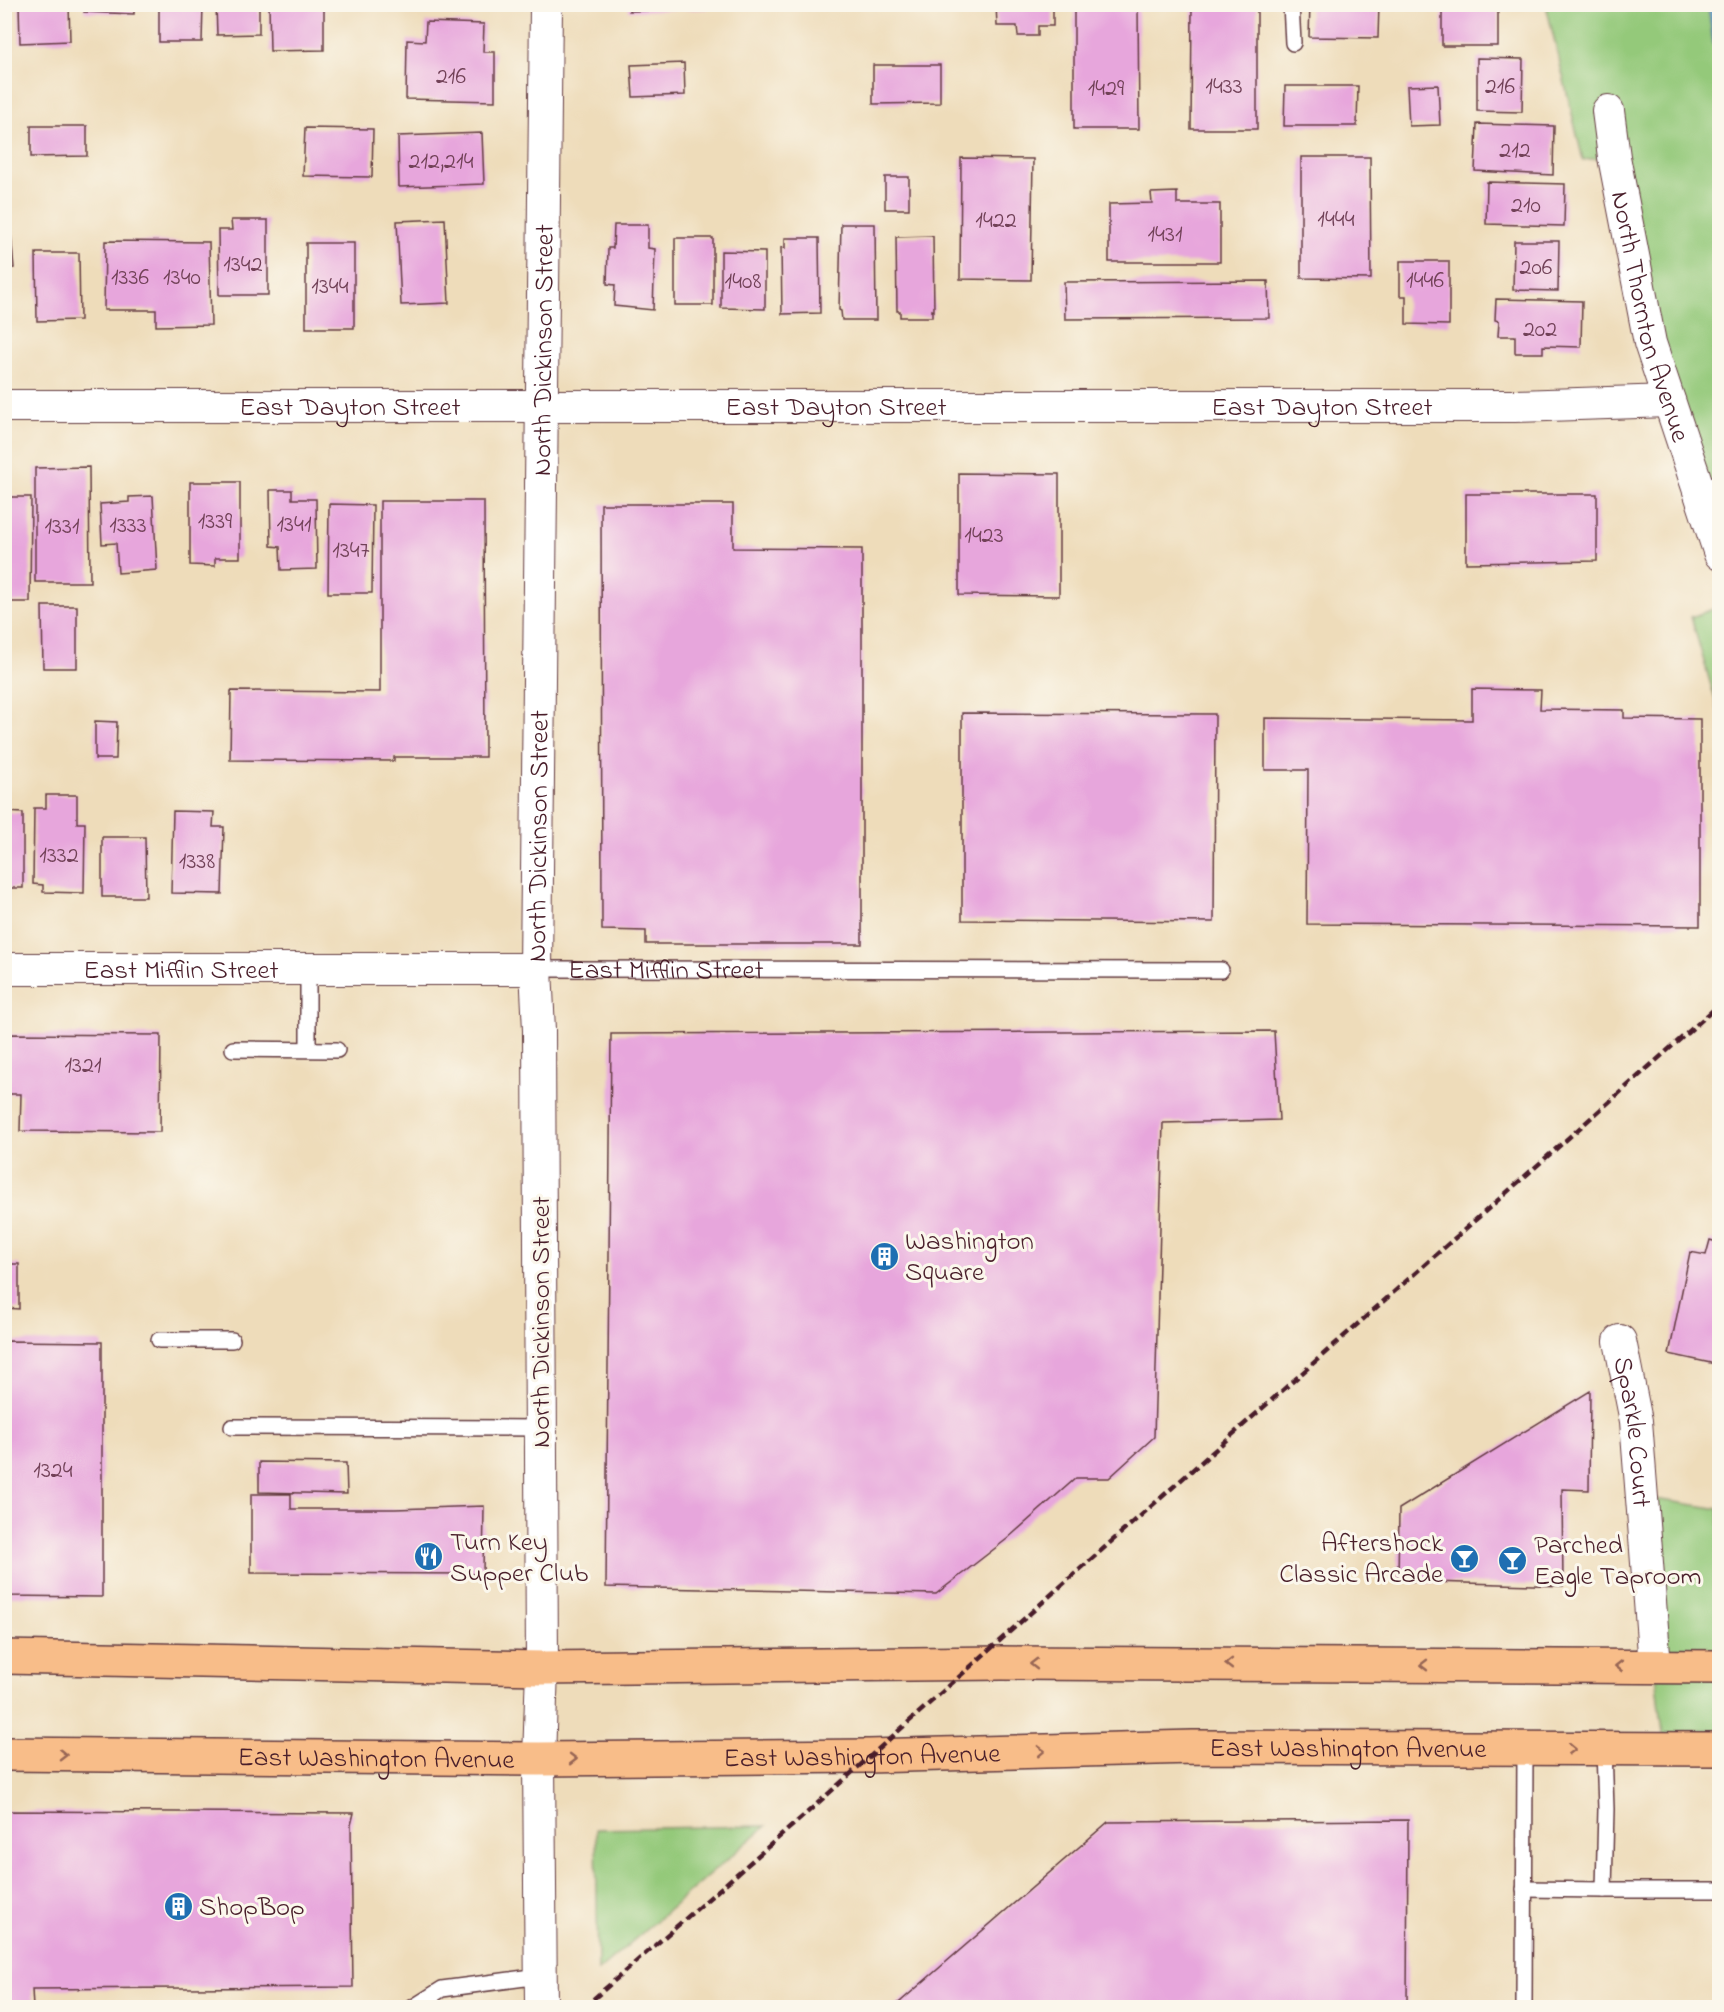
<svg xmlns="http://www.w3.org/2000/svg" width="1724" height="2012" font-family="'Indie Flower',sans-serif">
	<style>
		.green { fill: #94c97a; stroke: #6f7452; stroke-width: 1.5 }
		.water { fill: #61a5d6; stroke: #566280; stroke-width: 1.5 }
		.building { fill: #e7a6dc }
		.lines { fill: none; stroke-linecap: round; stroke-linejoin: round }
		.lane-casing { stroke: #633b40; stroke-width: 18 }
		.street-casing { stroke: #633b40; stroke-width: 34 }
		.primary-casing { stroke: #633b40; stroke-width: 36 }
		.lane { stroke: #fff; stroke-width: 15 }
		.street { stroke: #fff; stroke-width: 32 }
		.primary { stroke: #f8bd89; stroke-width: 33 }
		.rail { stroke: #4a1f2b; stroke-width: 4.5; stroke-dasharray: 9 4.5; stroke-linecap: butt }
		.oneway { stroke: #986655 }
		.labels { text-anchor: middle; stroke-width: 6; stroke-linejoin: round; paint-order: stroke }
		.number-label { font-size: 24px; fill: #714157 }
		.street-label { font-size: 27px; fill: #4a1f2b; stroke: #fbf7ec }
		.poi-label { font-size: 27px; fill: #4a1f2b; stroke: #fbf7ec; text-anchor: start }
	</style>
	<rect width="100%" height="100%" fill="#fbf7ec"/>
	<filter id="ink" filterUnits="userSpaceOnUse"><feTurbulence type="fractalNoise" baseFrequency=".0167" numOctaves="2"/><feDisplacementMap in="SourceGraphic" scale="12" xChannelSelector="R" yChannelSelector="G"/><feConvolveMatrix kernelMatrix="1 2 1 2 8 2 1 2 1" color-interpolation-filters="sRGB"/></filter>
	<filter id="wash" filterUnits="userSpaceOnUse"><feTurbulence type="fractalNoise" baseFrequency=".008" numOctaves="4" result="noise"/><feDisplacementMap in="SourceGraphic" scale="24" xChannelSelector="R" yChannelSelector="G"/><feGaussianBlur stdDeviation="1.35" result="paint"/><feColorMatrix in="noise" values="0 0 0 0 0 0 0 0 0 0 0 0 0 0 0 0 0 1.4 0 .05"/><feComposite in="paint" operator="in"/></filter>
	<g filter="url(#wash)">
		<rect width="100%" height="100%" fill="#eedcba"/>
		<path class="green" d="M1546,5H1719V554L1613,157L1583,160Z
			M1719,607H1720L1719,713L1691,617Z
			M1642,1497L1719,1509V1749H1665L1655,1666Z
			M766,1826L598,1971L596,1829Z"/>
		<path class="water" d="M1708,5H1719V61L1713,43Z"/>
		<g id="blocks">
			<path class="building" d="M19,4H69L70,41L20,43Z
				M85,4H134V14L84,12Z
				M159,4H203L202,42H159Z
				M216,4H259V34L217,35Z
				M269,4H324V50L270,51Z
				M996,4H1053V26H1038V36H1018L1017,26H997Z
				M1074,4H1138L1139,129H1074Z
				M1192,4H1257V129H1191Z
				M1310,4H1379L1378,38L1309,37Z
				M1429,4H1498V46H1442V10H1429Z
				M629,5H707V9L629,11Z
				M426,22L484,24L483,52H495V101L406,99L407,40L425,41Z
				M1477,58L1523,59L1522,112L1477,111Z
				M684,63L685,95L633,97L631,65Z
				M873,65H940V103L873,104Z
				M1438,85L1440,125L1409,126L1407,86Z
				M1285,86H1358L1357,126H1284Z
				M1477,124L1554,126L1553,175L1475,171Z
				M31,126H87V156L31,157Z
				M305,128L373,129L372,177L303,176Z
				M482,133L484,184L399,187L398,136Z
				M1301,157H1370L1371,279L1301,278Z
				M961,158L1033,159L1031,280L960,279Z
				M885,177H909V209H885Z
				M1487,182L1565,184L1564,226L1486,224Z
				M1177,192V204H1220V262H1109V204L1152,203L1151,193Z
				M445,219L449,303L401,305L397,221Z
				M231,220H268V295H219L218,230H232Z
				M4,221H10L14,268L4,269Z
				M841,224H875L876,320H842L841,311L839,310Z
				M614,225H648V248L655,249L653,310L614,306L615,285L607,284L608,248H613Z
				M933,236L934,311L932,310V317H900V311H897L896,237Z
				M675,238H713V305H675Z
				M785,238H819L820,313L782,314L781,247L785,248Z
				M105,241L209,242L211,325L156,326V310H104Z
				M1514,241H1559L1558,291L1513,290Z
				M306,243H354V328H306Z
				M721,251L765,252V309L721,308Z
				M36,253H79L80,320L37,321Z
				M1400,261H1449V325L1406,324V296H1400Z
				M1268,281L1269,318L1065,319L1064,282Z
				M1496,299L1582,301L1581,347L1543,346V353H1515V336H1498L1499,321L1495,320Z
				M89,467L90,582H35V468Z
				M959,473L1059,474V596L959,595Z
				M190,482H240V558H215V566L190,565Z
				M270,490H292V499H316L317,569L281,570L280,547L271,546Z
				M1466,494H1597V561L1466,563Z
				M153,496L157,570L118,573L116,543L102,544L100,504L129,502V497Z
				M4,497H31L30,602H4Z
				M380,501H484L485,757H394V761L230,760L231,691L380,692Z
				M329,504L373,505L372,593H328Z
				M601,504H733V548L862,549V944H646V931L602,930Z
				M42,606H77V668H43Z
				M1472,689L1541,690L1540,709L1624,710V718L1700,719V926L1307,924L1308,770H1265V718L1472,720Z
				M962,713L1215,714L1214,922L962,920Z
				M95,721L117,722L116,759H95Z
				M46,795H77V823H85L84,893L43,892V885L33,884L34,808H46Z
				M173,811L214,812L213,827H224L222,894L171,893Z
				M5,812L23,813V888H5Z
				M102,837H145L146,897H102Z
				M1274,1031L1279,1120L1163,1123L1154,1437L1109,1478H1076L1007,1539L936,1594L606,1587L611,1034Z
				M4,1034L161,1035L160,1132L20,1131L21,1094H4Z
				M1710,1240L1720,1243V1365L1669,1354L1690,1252L1706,1255Z
				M4,1264H19V1309L4,1308Z
				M4,1341L102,1342V1597L4,1596Z
				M1590,1391L1589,1490L1562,1489L1563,1586L1398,1581L1399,1509Z
				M259,1462L346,1463L347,1494L259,1492Z
				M251,1494H291V1509H395L484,1506L483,1574L251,1573Z
				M4,1811L354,1813L351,1825L353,1987L32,1989L33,2008H4Z
				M1408,1820L1407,2008H893L1108,1822Z"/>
		</g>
	</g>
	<g filter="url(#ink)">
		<use href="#blocks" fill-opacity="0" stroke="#633b40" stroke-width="1.5"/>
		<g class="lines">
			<defs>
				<g id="lane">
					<path d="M1291,4L1293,43"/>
					<path id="s1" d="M536,969L1221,970"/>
					<path d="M233,1049L337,1050"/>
					<path d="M308,1049V970"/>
					<path d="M159,1340H232"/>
					<path d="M232,1427L540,1428"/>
					<path d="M1524,1889L1604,1890L1606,1809L1604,1749"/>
					<path d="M1604,1890H1720"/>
					<path d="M412,2008L442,1989L540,1976"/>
					<path d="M1524,2008L1525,1748"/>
				</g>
				<g id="street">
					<path id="s2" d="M1608,111L1614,157L1650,343L1720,554"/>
					<path id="s3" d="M4,406H1514L1669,401"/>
					<path id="s4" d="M4,969H536"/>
					<path id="s5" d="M1620,1341L1636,1421L1655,1666"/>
					<path id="s6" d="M541,2008L539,1759L542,1668L539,1030L536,969L546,4"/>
				</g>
				<g id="primary">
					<path d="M4,1657L542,1668L1002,1663L1720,1667"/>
					<path id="s7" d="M4,1754L539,1759L869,1756L1193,1747L1720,1749"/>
				</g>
			</defs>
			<use href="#lane" class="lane-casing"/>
			<use href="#street" class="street-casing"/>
			<use href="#primary" class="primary-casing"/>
			<use href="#lane" class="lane"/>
			<use href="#street" class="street"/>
			<use href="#primary" class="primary"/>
			<path class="rail" d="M583,2008L800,1819L1044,1601L1720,1004"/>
		</g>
		<defs><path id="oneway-chevron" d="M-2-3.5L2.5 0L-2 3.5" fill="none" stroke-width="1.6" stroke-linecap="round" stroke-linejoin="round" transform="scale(1.5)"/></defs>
		<g class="oneway">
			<use href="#oneway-chevron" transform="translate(1034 1664) rotate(-180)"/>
			<use href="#oneway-chevron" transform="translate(1229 1664) rotate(-180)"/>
			<use href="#oneway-chevron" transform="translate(1424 1665) rotate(-180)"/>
			<use href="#oneway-chevron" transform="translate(1619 1666) rotate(-180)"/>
			<use href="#oneway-chevron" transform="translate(1572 1749) rotate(1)"/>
			<use href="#oneway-chevron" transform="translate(1041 1751) rotate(-2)"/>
			<use href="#oneway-chevron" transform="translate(63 1755) rotate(1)"/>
			<use href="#oneway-chevron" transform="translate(573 1759)"/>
		</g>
	</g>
	<defs>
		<symbol id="building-disc" viewBox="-11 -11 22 22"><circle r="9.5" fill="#1f6fb2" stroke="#fbf7ec"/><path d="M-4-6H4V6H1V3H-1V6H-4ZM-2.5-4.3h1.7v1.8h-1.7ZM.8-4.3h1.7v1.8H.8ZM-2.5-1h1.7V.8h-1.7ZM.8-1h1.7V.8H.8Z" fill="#fff"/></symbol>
		<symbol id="restaurant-disc" viewBox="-11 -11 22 22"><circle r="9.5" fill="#1f6fb2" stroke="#fbf7ec"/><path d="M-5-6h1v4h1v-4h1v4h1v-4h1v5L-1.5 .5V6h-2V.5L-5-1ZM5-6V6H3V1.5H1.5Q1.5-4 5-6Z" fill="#fff"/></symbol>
		<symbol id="bar-disc" viewBox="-11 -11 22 22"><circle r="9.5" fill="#1f6fb2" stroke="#fbf7ec"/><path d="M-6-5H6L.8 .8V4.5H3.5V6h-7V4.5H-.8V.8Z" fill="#fff"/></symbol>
	</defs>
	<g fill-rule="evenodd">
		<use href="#building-disc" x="868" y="1240" width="33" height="33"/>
		<use href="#restaurant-disc" x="412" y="1540" width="33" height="33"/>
		<use href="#bar-disc" x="1448" y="1542" width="33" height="33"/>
		<use href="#bar-disc" x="1496" y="1544" width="33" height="33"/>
		<use href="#building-disc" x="162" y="1890" width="33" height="33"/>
	</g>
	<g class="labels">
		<g class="number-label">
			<text x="451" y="83">216</text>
			<text x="1224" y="93">1433</text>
			<text x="1500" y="93">216</text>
			<text x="1106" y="95">1429</text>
			<text x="1515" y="157">212</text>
			<text x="441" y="168">212,214</text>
			<text x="1526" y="212">210</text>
			<text x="1336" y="226">1444</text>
			<text x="996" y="227">1422</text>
			<text x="1165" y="241">1431</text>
			<text x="243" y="271">1342</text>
			<text x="1536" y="274">206</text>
			<text x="130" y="284">1336</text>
			<text x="182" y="284">1340</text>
			<text x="1425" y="287">1446</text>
			<text x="743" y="288">1408</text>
			<text x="330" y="293">1344</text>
			<text x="1540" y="336">202</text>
			<text x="215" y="528">1339</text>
			<text x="294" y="531">1341</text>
			<text x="128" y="532">1333</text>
			<text x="62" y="533">1331</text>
			<text x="984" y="542">1423</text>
			<text x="351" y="557">1347</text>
			<text x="59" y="862">1332</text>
			<text x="197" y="868">1338</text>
			<text x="83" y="1072">1321</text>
			<text x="53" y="1477">1324</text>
		</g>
		<g class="street-label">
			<text dy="9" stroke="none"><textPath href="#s2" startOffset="210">North Thornton Avenue</textPath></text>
			<text dy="9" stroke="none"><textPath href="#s6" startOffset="1658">North Dickinson Street</textPath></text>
			<text dy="9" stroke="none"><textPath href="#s3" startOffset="346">East Dayton Street</textPath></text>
			<text dy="9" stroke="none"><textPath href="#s3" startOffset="832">East Dayton Street</textPath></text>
			<text dy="9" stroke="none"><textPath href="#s3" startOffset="1318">East Dayton Street</textPath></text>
			<text dy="9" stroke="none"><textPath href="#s6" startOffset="1172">North Dickinson Street</textPath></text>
			<text dy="9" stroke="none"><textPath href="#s1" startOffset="130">East Mifflin Street</textPath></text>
			<text dy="9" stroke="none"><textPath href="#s4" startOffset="177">East Mifflin Street</textPath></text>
			<text transform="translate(540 1322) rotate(-90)" y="9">North Dickinson Street</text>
			<text dy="9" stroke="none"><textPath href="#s5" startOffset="92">Sparkle Court</textPath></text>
			<text dy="9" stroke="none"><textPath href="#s7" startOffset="1344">East Washington Avenue</textPath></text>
			<text dy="9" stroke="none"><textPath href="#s7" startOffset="858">East Washington Avenue</textPath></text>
			<text dy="9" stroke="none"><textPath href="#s7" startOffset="372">East Washington Avenue</textPath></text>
		</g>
		<g class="poi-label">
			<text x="905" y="1249">Washington<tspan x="905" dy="31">Square</tspan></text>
			<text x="450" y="1550">Turn Key<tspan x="450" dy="31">Supper Club</tspan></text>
			<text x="1443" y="1551" text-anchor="end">Aftershock<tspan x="1443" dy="31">Classic Arcade</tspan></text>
			<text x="1534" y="1553">Parched<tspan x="1534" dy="31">Eagle Taproom</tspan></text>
			<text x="199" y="1915">ShopBop</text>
		</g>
	</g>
	<rect width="1724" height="2012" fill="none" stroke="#fbf7ec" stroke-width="24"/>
</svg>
